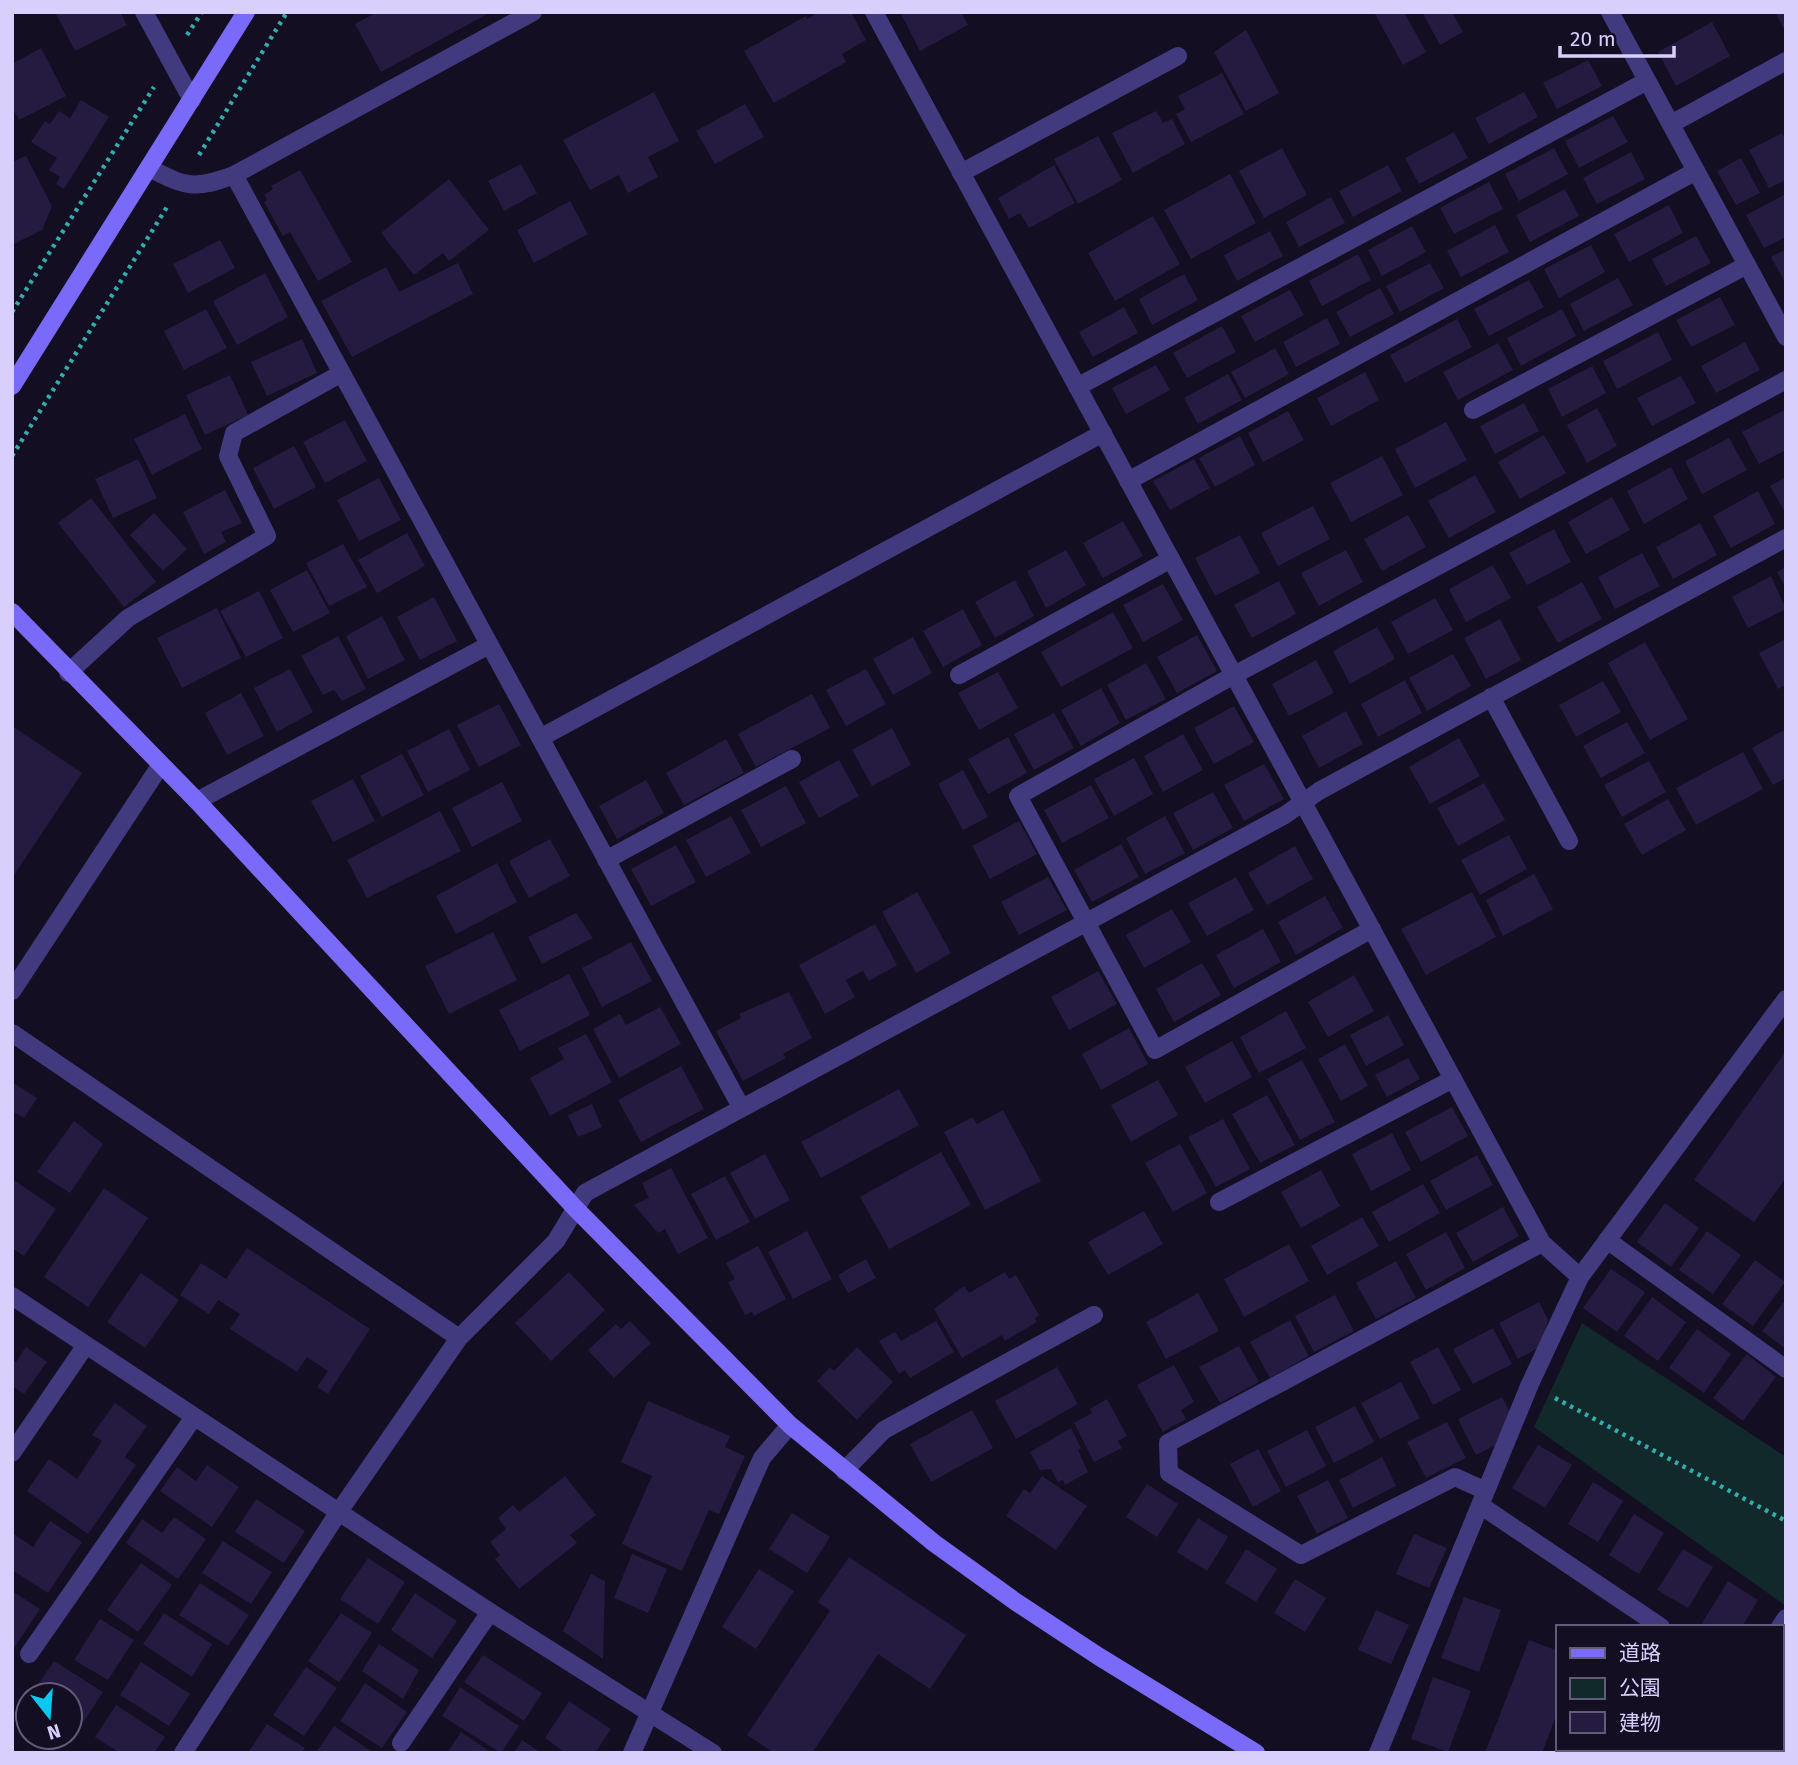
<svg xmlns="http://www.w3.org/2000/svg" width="1798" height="1765" font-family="'Fira Sans','Noto Sans JP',sans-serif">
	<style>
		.green { fill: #11292a }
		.building { fill: #251b41 }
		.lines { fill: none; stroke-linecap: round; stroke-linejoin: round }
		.path { stroke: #32acae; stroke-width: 4.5; stroke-dasharray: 3.5 5; stroke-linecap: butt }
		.lane { stroke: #423a7e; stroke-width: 18 }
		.street { stroke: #423a7e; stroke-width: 18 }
		.secondary { stroke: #796afa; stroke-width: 18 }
	</style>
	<rect width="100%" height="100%" fill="#130e21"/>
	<path class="green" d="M1582,1323L1786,1457V1606L1534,1427Z"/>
	<path class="building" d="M55,12H120L127,25L75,51Z
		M377,12H491L381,72L355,24Z
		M819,12H851L866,40L842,54L846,62L774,103L744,51L806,16L807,19Z
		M900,12H961L968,25L920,51Z
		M1378,12H1404L1426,52L1403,65L1375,14Z
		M1422,12H1452L1463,32L1440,45Z
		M1775,12H1786V28L1784,29Z
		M1712,22L1730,56L1676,86L1658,52Z
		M1246,30L1279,93L1246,111L1214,52Z
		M41,48L66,96L19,120L12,107V64Z
		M1588,60L1602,86L1557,109L1543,83Z
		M1222,73L1244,114L1191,142L1176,114L1185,109L1178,96Z
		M654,92L679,141L648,157L658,177L628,193L619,175L590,190L563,140Z
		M1524,92L1538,117L1489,144L1475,118Z
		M81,100L109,117L64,189L56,184L60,177L49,170L57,158L31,142L45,121L50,124L59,111L70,118Z
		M745,104L764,137L715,164L696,131Z
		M1156,111L1163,123L1172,119L1185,144L1133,173L1112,133Z
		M1613,116L1628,142L1579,168L1565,141Z
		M1454,132L1468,158L1419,184L1405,158Z
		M1782,133L1786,141V180L1769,188L1749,150Z
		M1098,136L1122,180L1078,204L1054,159Z
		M1282,148L1307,195L1264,218L1239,171Z
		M1554,148L1568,174L1519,201L1505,174Z
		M1631,152L1645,179L1597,204L1583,178Z
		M26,156L52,206L42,230L12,245V162Z
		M1741,158L1760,193L1736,205L1717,171Z
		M521,164L537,193L504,211L488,181Z
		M1054,165L1075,203L1029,228L1020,213L1009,219L998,198Z
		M1388,165L1402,191L1353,217L1339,191Z
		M300,170L352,262L318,281L290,232L283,236L264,202L267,200L264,195L273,189L271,186Z
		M1230,174L1256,223L1191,259L1164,210Z
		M449,179L489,230L449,261L443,253L414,275L381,233Z
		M1489,182L1503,209L1454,234L1440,208Z
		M1565,189L1579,216L1530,242L1516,215Z
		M1786,194V237L1764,248L1746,215Z
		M1331,197L1345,223L1299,247L1286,222Z
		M570,201L588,234L534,263L517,230Z
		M1669,205L1683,233L1629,262L1614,234Z
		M1153,216L1180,264L1115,301L1088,253Z
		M1495,225L1509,252L1461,277L1447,251Z
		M1412,226L1426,252L1382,276L1368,250Z
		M1270,231L1283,256L1237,281L1224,255Z
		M1696,236L1711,263L1666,286L1652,259Z
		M220,240L235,268L188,293L173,264Z
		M1591,245L1605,272L1559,298L1544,269Z
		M1786,249V284L1771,257Z
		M1358,254L1371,280L1322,306L1309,281Z
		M458,263L473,294L352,357L321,301L386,267L399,292Z
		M1430,263L1444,288L1400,312L1386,286Z
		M265,273L288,317L237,345L213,301Z
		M1184,274L1198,300L1152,325L1139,299Z
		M1618,278L1633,305L1584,331L1570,304Z
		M1529,280L1544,307L1489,336L1474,309Z
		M1380,288L1394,314L1350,337L1336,312Z
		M1290,290L1304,315L1255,342L1241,316Z
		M1720,297L1735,325L1691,347L1676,320Z
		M1124,307L1138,333L1093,357L1079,332Z
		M206,309L227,348L184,370L164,331Z
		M1562,309L1576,336L1521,366L1507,338Z
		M1327,318L1340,344L1296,367L1283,342Z
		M1457,319L1472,347L1405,383L1390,355Z
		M1222,326L1236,352L1187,378L1173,353Z
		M1658,332L1672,360L1617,389L1603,361Z
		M302,339L317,373L267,396L251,362Z
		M1745,342L1760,370L1716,393L1701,366Z
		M1498,343L1513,370L1458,400L1443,372Z
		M1275,348L1289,374L1245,398L1231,372Z
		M1156,365L1170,390L1126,414L1112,388Z
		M1592,366L1606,393L1562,417L1548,389Z
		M1365,372L1379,400L1331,426L1317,398Z
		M1228,374L1242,400L1198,424L1184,398Z
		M230,375L248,415L205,435L186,395Z
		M1681,376L1696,403L1652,426L1637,398Z
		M1524,403L1539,431L1495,454L1480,426Z
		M1597,408L1617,446L1587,463L1567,425Z
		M1786,409V450L1759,464L1742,432Z
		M1288,411L1304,440L1263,462L1248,433Z
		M185,414L202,449L152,475L134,439Z
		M345,420L367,461L325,483L303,442Z
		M1446,422L1467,460L1415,488L1395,449Z
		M1544,435L1566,473L1520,499L1498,462Z
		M1240,436L1255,465L1215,487L1199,458Z
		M1729,438L1747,470L1702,494L1685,461Z
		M294,446L316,487L274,509L253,468Z
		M1382,456L1403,495L1351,522L1330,483Z
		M138,459L157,498L113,518L95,479Z
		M1194,459L1210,488L1170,510L1153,481Z
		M1671,467L1688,499L1644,524L1627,491Z
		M1475,475L1496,512L1449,538L1428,501Z
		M1786,477V514L1770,486Z
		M379,478L401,520L359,541L337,500Z
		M225,490L242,523L221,532L226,542L204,554L183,512Z
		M1758,491L1775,524L1731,548L1713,516Z
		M1612,497L1630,530L1586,554L1568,522Z
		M91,498L156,582L124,607L58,523Z
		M1313,506L1330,539L1278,566L1261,533Z
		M154,513L187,549L163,571L130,535Z
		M1408,515L1426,547L1382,571L1364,539Z
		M1123,521L1143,556L1103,578L1083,543Z
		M1700,523L1717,555L1673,579L1656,547Z
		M1554,529L1571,562L1527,585L1509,553Z
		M407,533L425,566L377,593L358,560Z
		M1240,535L1260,573L1215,596L1195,558Z
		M343,544L367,587L329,606L306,563Z
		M1066,550L1086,585L1046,608L1027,571Z
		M1346,550L1363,582L1319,606L1301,573Z
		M1642,553L1660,586L1615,609L1598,577Z
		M1493,565L1511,598L1466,622L1449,589Z
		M1786,567V588L1777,572Z
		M307,570L330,613L293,632L270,590Z
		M1771,576L1786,609L1748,628L1732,597Z
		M1015,580L1034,616L995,638L975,602Z
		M1279,581L1296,614L1252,638L1234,605Z
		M1582,582L1602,619L1558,643L1537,607Z
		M1163,584L1183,620L1143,642L1123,605Z
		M259,591L283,638L246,657L220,611Z
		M434,597L457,641L420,660L397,617Z
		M1435,598L1453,630L1408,654L1391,622Z
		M217,608L241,658L182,688L157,638Z
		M963,609L982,645L943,667L923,631Z
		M1113,612L1133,648L1061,687L1041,652Z
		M382,616L405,660L368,679L346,636Z
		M1500,619L1521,660L1486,679L1464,638Z
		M1377,627L1395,659L1350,684L1333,651Z
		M1197,635L1217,671L1177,693L1157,657Z
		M338,636L366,689L342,701L334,690L323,695L301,656Z
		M913,637L932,673L893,695L873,659Z
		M1786,639V685L1778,689L1759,653Z
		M1645,642L1688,719L1650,740L1608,663Z
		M1453,654L1471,686L1427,711L1409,678Z
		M1316,660L1334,693L1289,716L1272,684Z
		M1146,663L1166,699L1126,720L1107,685Z
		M290,669L313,712L277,732L254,688Z
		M866,669L886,704L846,726L826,690Z
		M998,672L1018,708L979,730L958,693Z
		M1405,680L1422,713L1378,737L1361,704Z
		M1603,681L1621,712L1576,737L1559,705Z
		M1101,688L1120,723L1081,746L1061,710Z
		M241,693L264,736L227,755L205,713Z
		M812,694L830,728L756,767L738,734Z
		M499,704L521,745L479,767L457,725Z
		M1234,706L1254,742L1214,764L1194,728Z
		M1346,711L1363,744L1319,768L1302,736Z
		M1054,713L1074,748L1034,770L1014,734Z
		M1627,722L1645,753L1601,778L1583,746Z
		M12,726L82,773L12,878Z
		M892,728L911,765L872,786L852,750Z
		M449,729L470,770L428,792L407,751Z
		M1786,729V778L1773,785L1752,748Z
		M1183,734L1203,770L1163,792L1144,756Z
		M1008,737L1027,773L988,794L968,759Z
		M1459,738L1480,776L1430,804L1409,767Z
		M726,739L744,773L684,805L666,773Z
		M1743,752L1763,789L1696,825L1676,788Z
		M402,754L424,795L382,817L360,776Z
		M1134,758L1153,794L1114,816L1094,779Z
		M839,760L859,796L819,818L799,782Z
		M1649,761L1666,792L1622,817L1604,785Z
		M1264,764L1284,799L1244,821L1224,785Z
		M963,770L988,817L963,830L938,784Z
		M353,779L375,821L333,842L311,801Z
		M646,780L664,813L617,839L599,806Z
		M502,782L522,821L472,847L452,808Z
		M1484,783L1505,820L1458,846L1437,808Z
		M1091,785L1109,818L1062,843L1044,810Z
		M786,786L806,823L761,847L741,810Z
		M1213,792L1233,828L1193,850L1173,813Z
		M1668,799L1686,830L1642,855L1624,824Z
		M440,811L461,851L367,898L347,860Z
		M731,816L751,853L706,877L686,840Z
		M1165,816L1185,853L1145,874L1126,838Z
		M1019,821L1037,854L990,879L972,846Z
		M1509,835L1527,869L1480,895L1461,860Z
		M550,839L570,876L529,898L509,861Z
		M1121,844L1139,877L1092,902L1074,870Z
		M676,845L696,882L651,906L631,869Z
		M1295,846L1313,879L1267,905L1248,873Z
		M497,863L517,902L456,934L436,896Z
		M1534,874L1553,909L1503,936L1486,900Z
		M1048,877L1067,910L1019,935L1001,902Z
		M1236,877L1254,910L1207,936L1188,903Z
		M917,892L951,953L916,973L882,912Z
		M1472,892L1496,937L1426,975L1401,929Z
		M1325,896L1343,928L1296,955L1278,922Z
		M1172,909L1191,942L1144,968L1126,935Z
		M576,913L593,938L542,964L528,937Z
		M875,924L897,965L869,981L863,971L846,980L855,997L825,1014L799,965Z
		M1263,929L1281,962L1234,988L1216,955Z
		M493,932L517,980L449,1014L425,966Z
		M631,942L652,981L602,1007L582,968Z
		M1202,963L1221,995L1174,1022L1156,989Z
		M1098,971L1117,1004L1069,1030L1051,997Z
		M569,974L590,1015L520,1051L499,1010Z
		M1354,975L1374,1011L1328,1037L1308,1002Z
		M789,992L812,1038L783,1054L786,1058L743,1081L716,1031L741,1018L739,1014Z
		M660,1007L681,1044L619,1078L593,1029L620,1014L626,1025Z
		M1286,1011L1306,1048L1259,1073L1240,1037Z
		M1388,1015L1404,1045L1366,1066L1350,1035Z
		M1129,1028L1148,1064L1101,1090L1082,1054Z
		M586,1034L612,1082L550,1116L530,1078L564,1059L558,1048Z
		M1232,1041L1252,1077L1205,1103L1185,1067Z
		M1345,1044L1368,1086L1341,1101L1318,1059Z
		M1786,1051V1178L1754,1222L1694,1180Z
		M1408,1058L1420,1079L1387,1097L1375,1075Z
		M1302,1060L1335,1122L1300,1140L1267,1079Z
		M681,1066L704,1109L641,1142L618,1100Z
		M1158,1080L1178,1115L1131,1142L1111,1105Z
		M12,1082L37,1098L24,1118L12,1111Z
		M899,1089L919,1125L821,1178L801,1142Z
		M1267,1095L1295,1145L1260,1163L1232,1114Z
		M592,1104L602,1127L578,1137L568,1115Z
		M1452,1107L1468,1136L1421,1162L1405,1132Z
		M1003,1110L1041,1181L985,1210L944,1132L973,1117L977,1124Z
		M1223,1119L1250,1169L1216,1187L1188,1137Z
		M74,1121L103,1144L70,1193L37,1172Z
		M1392,1133L1411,1170L1371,1191L1352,1154Z
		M1180,1144L1207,1193L1173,1212L1145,1163Z
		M941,1152L971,1205L889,1249L860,1197Z
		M765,1154L790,1200L755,1219L730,1173Z
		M1477,1155L1493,1185L1446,1210L1430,1181Z
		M671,1168L708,1238L678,1254L665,1229L658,1233L634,1205L649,1198L642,1183Z
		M1321,1170L1340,1206L1301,1228L1281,1192Z
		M725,1176L750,1222L716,1240L691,1194Z
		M14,1180L56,1209L24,1256L12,1248Z
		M1423,1184L1440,1213L1389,1242L1372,1212Z
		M104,1188L148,1218L88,1307L44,1277Z
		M1665,1203L1699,1228L1671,1267L1637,1242Z
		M1503,1207L1519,1236L1473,1262L1456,1233Z
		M1144,1211L1163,1244L1108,1275L1088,1242Z
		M1362,1217L1379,1246L1327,1275L1311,1246Z
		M807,1231L832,1279L793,1299L768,1252Z
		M1707,1231L1741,1255L1713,1294L1679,1270Z
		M1446,1232L1465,1268L1426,1290L1406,1254Z
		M1289,1244L1309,1281L1244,1317L1224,1279Z
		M758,1246L786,1299L754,1316L752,1312L745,1315L728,1282L735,1279L726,1263Z
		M247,1248L370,1329L328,1394L317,1387L328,1371L307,1357L297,1372L230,1329L240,1314L218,1300L209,1314L180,1295L201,1263L226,1279Z
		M866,1259L876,1278L848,1293L838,1275Z
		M1755,1260L1785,1282L1753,1326L1722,1304Z
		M1396,1261L1416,1298L1376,1319L1356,1283Z
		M1611,1269L1645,1292L1617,1332L1583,1308Z
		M569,1272L605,1310L551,1361L515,1323Z
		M1005,1272L1009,1279L1016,1275L1039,1315L1035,1318L1037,1322L1005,1341L1002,1335L962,1358L934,1309L964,1286L969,1293Z
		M141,1273L179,1300L145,1348L107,1322Z
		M1198,1293L1219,1331L1166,1359L1146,1322Z
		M1335,1295L1354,1331L1314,1352L1295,1316Z
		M1652,1297L1686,1322L1658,1361L1624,1336Z
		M1786,1299V1349L1762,1331Z
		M1539,1302L1548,1320L1542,1346L1518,1359L1499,1323Z
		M1290,1320L1309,1356L1270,1378L1250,1342Z
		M630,1321L651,1343L614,1378L588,1350L616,1324L621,1329Z
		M936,1321L954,1352L910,1378L905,1370L899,1374L879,1341L895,1332L901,1341Z
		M1493,1328L1512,1364L1473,1384L1453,1349Z
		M1697,1329L1731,1354L1704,1393L1669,1368Z
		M1239,1346L1259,1382L1220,1403L1199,1367Z
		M26,1347L47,1362L24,1394L12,1386V1359L16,1362Z
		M857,1347L893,1382L857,1420L817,1381L830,1367L834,1371Z
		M1438,1347L1461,1390L1433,1405L1410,1362Z
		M1747,1354L1776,1377L1743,1421L1713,1398Z
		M1174,1365L1194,1402L1181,1410L1186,1419L1163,1432L1137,1385Z
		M1057,1367L1078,1404L1016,1439L995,1401Z
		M1401,1382L1420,1418L1380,1439L1361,1403Z
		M1502,1397L1511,1414L1500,1443L1476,1455L1458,1419Z
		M1107,1399L1127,1436L1118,1441L1122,1448L1094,1462L1074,1423L1092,1413L1090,1409Z
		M648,1401L730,1436L725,1447L745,1456L719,1514L709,1510L682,1571L622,1544L652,1476L621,1462Z
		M115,1403L147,1426L125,1457L136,1465L88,1534L27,1491L49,1459L77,1479L102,1441L92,1435Z
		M1355,1406L1374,1442L1334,1463L1315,1427Z
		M972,1410L993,1448L931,1482L910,1444Z
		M1447,1422L1466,1458L1426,1478L1407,1442Z
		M1071,1428L1081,1448L1078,1450L1088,1472L1065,1485L1063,1480L1058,1482L1051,1469L1040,1470L1030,1452Z
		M1307,1430L1326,1466L1286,1487L1267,1451Z
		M1538,1445L1572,1465L1545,1508L1512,1488Z
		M1258,1449L1281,1491L1253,1507L1230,1464Z
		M1382,1457L1396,1486L1353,1508L1339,1480Z
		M207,1465L239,1487L212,1527L160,1491L177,1467L196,1481Z
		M565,1476L596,1515L570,1535L577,1543L519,1589L495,1559L500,1555L490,1542L506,1529L498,1518L513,1505L519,1512Z
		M1042,1476L1087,1506L1056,1550L1006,1516L1024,1489L1030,1493Z
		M1328,1480L1348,1518L1317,1534L1297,1496Z
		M1593,1482L1623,1501L1598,1542L1568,1524Z
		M1147,1484L1178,1504L1157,1537L1126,1517Z
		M256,1499L305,1531L284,1563L235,1532Z
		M792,1513L830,1537L807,1573L769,1549Z
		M1634,1514L1664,1533L1639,1574L1609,1555Z
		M174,1517L206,1539L178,1579L126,1543L142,1519L162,1533Z
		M1198,1518L1228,1537L1207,1571L1177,1552Z
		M50,1521L82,1542L48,1593L12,1570V1533L33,1547Z
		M1414,1534L1447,1548L1429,1588L1396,1574Z
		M223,1541L272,1572L251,1604L202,1573Z
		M1246,1549L1277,1569L1256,1602L1225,1583Z
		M1683,1549L1713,1567L1688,1608L1657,1590Z
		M632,1554L667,1569L648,1613L614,1598Z
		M849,1557L966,1635L930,1689L878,1654L812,1753H774L747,1735L830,1611L818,1602Z
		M368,1558L405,1582L378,1624L340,1599Z
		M141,1563L172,1585L138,1632L107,1610Z
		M759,1569L794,1591L756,1649L722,1627Z
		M591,1574L605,1581L603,1659L563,1631Z
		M1295,1579L1326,1598L1305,1632L1274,1613Z
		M1728,1581L1758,1600L1742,1627H1708L1702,1623Z
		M200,1583L249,1615L228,1646L179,1615Z
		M12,1591L40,1609L12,1651Z
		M415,1593L457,1621L432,1658L391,1630Z
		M1464,1597L1501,1610L1479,1672L1441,1658Z
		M1376,1610L1409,1625L1391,1664L1358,1650Z
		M164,1613L212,1644L192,1677L143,1644Z
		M341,1613L372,1633L339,1682L308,1661Z
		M100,1619L134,1640L108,1680L74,1660Z
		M1529,1640L1558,1651V1711L1542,1753H1485Z
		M379,1644L419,1670L403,1699L362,1671Z
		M483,1655L542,1693L524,1721L464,1682Z
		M54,1661L103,1692L82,1724L70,1717V1695H37L33,1692Z
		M141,1662L190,1694L169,1726L120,1695Z
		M306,1667L337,1688L304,1736L273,1715Z
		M1433,1677L1471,1691L1448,1752L1411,1739Z
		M365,1683L407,1712L382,1748L340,1721Z
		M460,1687L519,1726L501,1753L442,1716Z
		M569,1701L611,1729L595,1753H566L545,1738Z
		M116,1705L165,1737L154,1753H120L95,1737Z
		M267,1724L305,1748L301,1753H248Z
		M334,1726L374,1753H316Z
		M461,1732L492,1753H447Z
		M522,1740L541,1753H514Z"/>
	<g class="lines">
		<path class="path" d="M187,35L202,12
			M199,155L287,12
			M12,312L154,87
			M12,456L167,207
			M1555,1398L1786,1521"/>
		<path class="lane" d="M961,173L1178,56
			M1473,410L1747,265
			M959,675L1171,559
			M1491,697L1569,841
			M606,860L792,759
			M1219,1202L1453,1079
			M844,1471L884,1430L1094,1315
			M401,1743L490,1612"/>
		<path class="street" d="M144,12L192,100
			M874,12L1542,1243L1580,1277
			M1610,12L1786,337
			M1671,124L1786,61
			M149,168C186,187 195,190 234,175L533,12
			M234,175L741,1107
			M1077,387L1647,81
			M1128,481L1696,171
			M68,673L128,618L267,536L228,456L234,433L342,373
			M540,738L1103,433
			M197,801L489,645
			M1372,929L1155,1050L1018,796L1234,675L1786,380
			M12,991L160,766
			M12,1033L459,1338
			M1607,1240L1786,1369
			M12,1296L490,1612L713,1753
			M12,1453L86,1345
			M1486,1491L1455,1477L1301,1555L1169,1473L1168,1443L1542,1243
			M1480,1505L1661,1627
			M1780,1627L1786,1618
			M29,1654L194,1417
			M1782,1709L1786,1711
			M183,1753L338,1513L459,1338L556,1241L585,1193L1285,815L1319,791L1786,538
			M632,1753L762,1458L790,1425
			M1378,1753L1530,1384L1580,1277L1786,999
			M1619,1753L1621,1749"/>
		<path class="secondary" d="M12,386L246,12
			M12,612L197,801L575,1208L790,1425L934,1543L1016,1602L1098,1656L1256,1753"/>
	</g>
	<rect width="1798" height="1765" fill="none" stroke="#d8cffd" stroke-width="28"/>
	<rect x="1556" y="1625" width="228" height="126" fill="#130e21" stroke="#625b79" stroke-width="2"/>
	<rect x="1570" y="1648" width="35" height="10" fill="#796afa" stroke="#625b79" stroke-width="2"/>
	<text x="1619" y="1660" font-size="21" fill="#d8cffd">道路</text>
	<rect x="1570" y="1678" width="35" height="21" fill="#11292a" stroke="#625b79" stroke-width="2"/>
	<text x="1619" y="1695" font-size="21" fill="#d8cffd">公園</text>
	<rect x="1570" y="1712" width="35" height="21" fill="#251b41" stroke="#625b79" stroke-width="2"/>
	<text x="1619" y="1730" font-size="21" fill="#d8cffd">建物</text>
	<g transform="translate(49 1716) rotate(163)"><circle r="33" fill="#130e21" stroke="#625b79" stroke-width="2"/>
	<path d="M0-5L12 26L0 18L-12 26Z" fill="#08c7f0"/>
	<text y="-10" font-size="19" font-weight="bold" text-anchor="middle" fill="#d8cffd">N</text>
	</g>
	<path d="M1560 46v10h114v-10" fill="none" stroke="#d8cffd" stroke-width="3.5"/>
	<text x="1570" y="46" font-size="21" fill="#d8cffd" stroke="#130e21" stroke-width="5" paint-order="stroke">20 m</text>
</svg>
